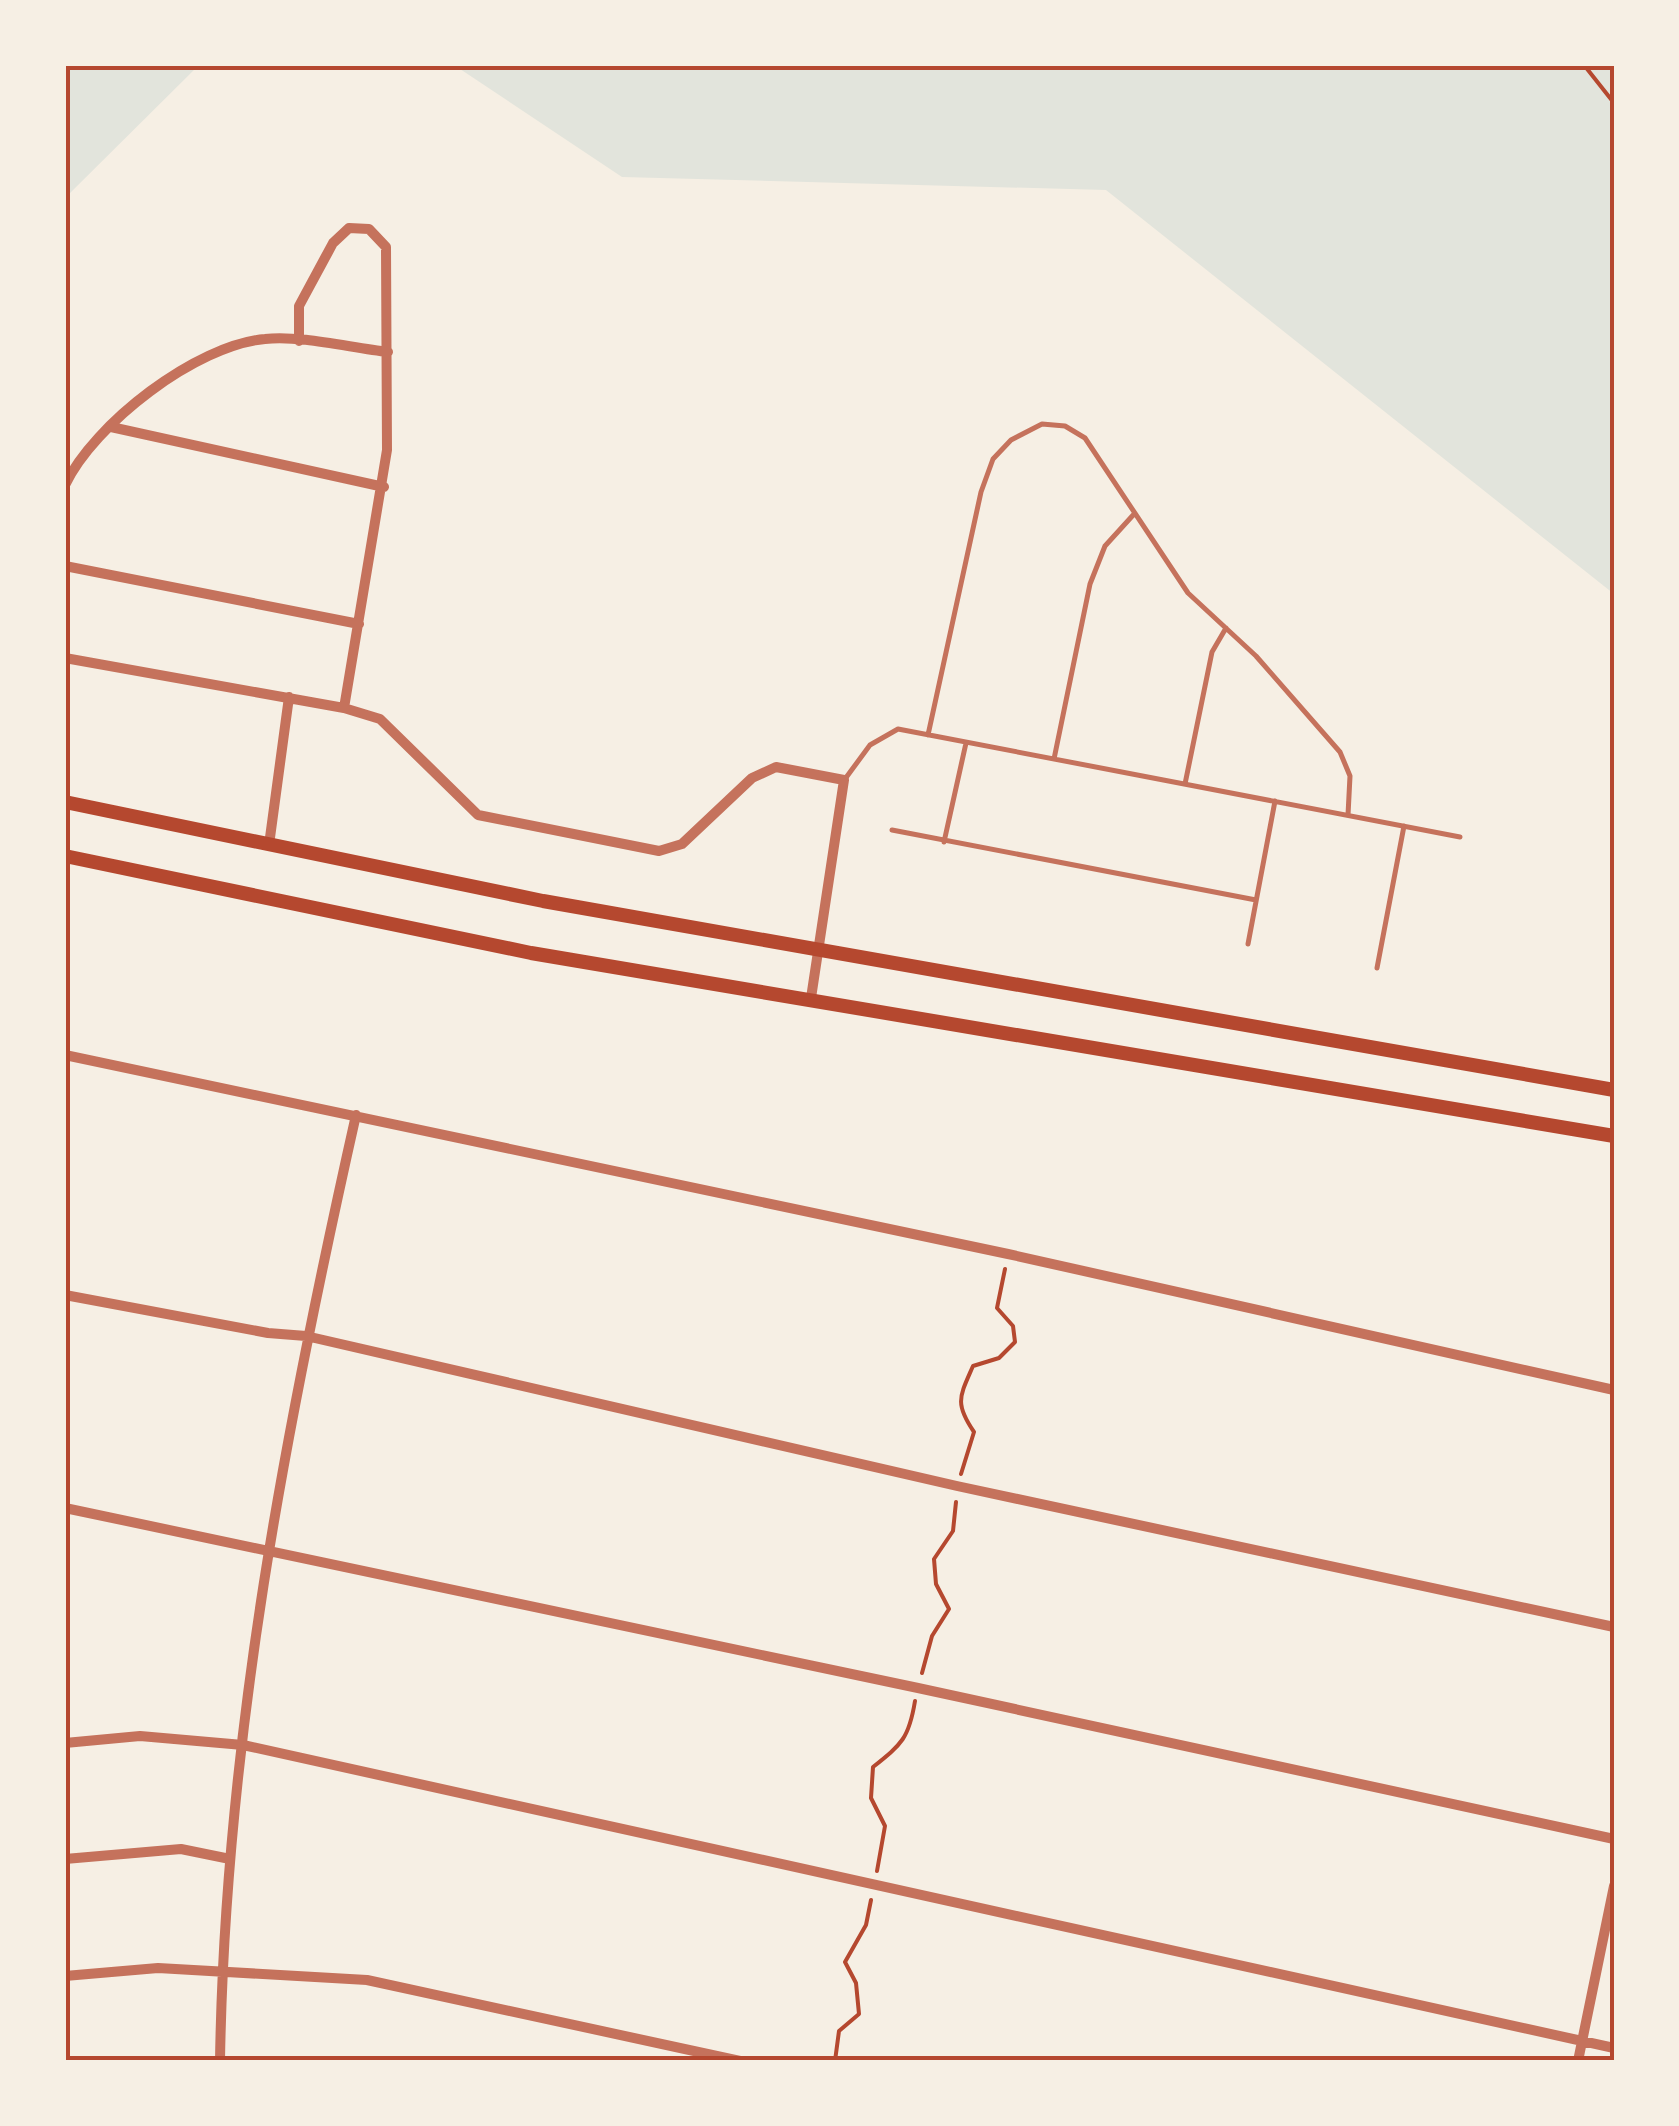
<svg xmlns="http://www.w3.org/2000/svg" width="1679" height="2126" font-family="'Archivo Narrow',sans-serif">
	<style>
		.green { fill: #e2e4dc }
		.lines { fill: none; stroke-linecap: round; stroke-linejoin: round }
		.path { stroke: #b5482f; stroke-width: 4 }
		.service { stroke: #c5725c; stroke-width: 5 }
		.minor { stroke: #c5725c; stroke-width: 10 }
		.secondary { stroke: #b5482f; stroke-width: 14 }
		.neatline { fill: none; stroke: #b5482f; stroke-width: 4 }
	</style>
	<rect width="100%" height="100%" fill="#f6efe4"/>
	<path class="green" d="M65,65H199L65,198Z
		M454,65H1614V594L1106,190L622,177Z"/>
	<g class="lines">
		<path class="path" d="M1584,65L1614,103
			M961,1474L974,1432C954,1403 960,1396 973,1366L999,1358L1015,1342L1013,1326L997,1308L1005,1269
			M922,1673L932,1636L949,1609L936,1584L934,1559L953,1531L956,1502
			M877,1871L885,1826L871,1798L873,1767C902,1744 909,1738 915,1701
			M835,2061L839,2031L859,2014L856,1983L845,1962L866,1925L871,1900"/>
		<path class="service" d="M928,735L981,492L993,459L1011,440L1042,424L1065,426L1085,438L1188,593L1256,656L1340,752L1350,776L1348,815
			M1054,759L1090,584L1105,546L1135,513
			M845,779L870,745L898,729L1460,837
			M1185,784L1212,652L1226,628
			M892,830L1256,900
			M944,842L966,743
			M1248,944L1275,801
			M1377,968L1404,826"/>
		<path class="minor" d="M299,341V306L333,243L349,228L369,229L386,247L387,450L344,708
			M111,427L384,487
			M65,485C94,424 196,345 265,339C301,335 351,348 388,352
			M65,566L359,624
			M65,658L344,708L380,719L478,815L659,851L682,844L752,778L776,767L844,780L811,998
			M269,845L289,697
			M65,1055L1008,1254L1614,1390
			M65,1295L268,1333L306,1336L957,1486L1614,1627
			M65,1508L918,1688L1614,1839
			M65,1743L140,1736L243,1745L1614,2048
			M65,1859L181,1849L230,1859
			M65,1976L158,1968L367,1980L740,2061
			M220,2061C225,1741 286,1426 356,1115
			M1578,2061L1614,1886"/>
		<path class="secondary" d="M65,802L543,901L1614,1090
			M65,856L531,953L1614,1136"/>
	</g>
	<rect width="1679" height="2126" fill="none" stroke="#f6efe4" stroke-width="135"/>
	<rect x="68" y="68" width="1544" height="1990" class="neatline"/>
</svg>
